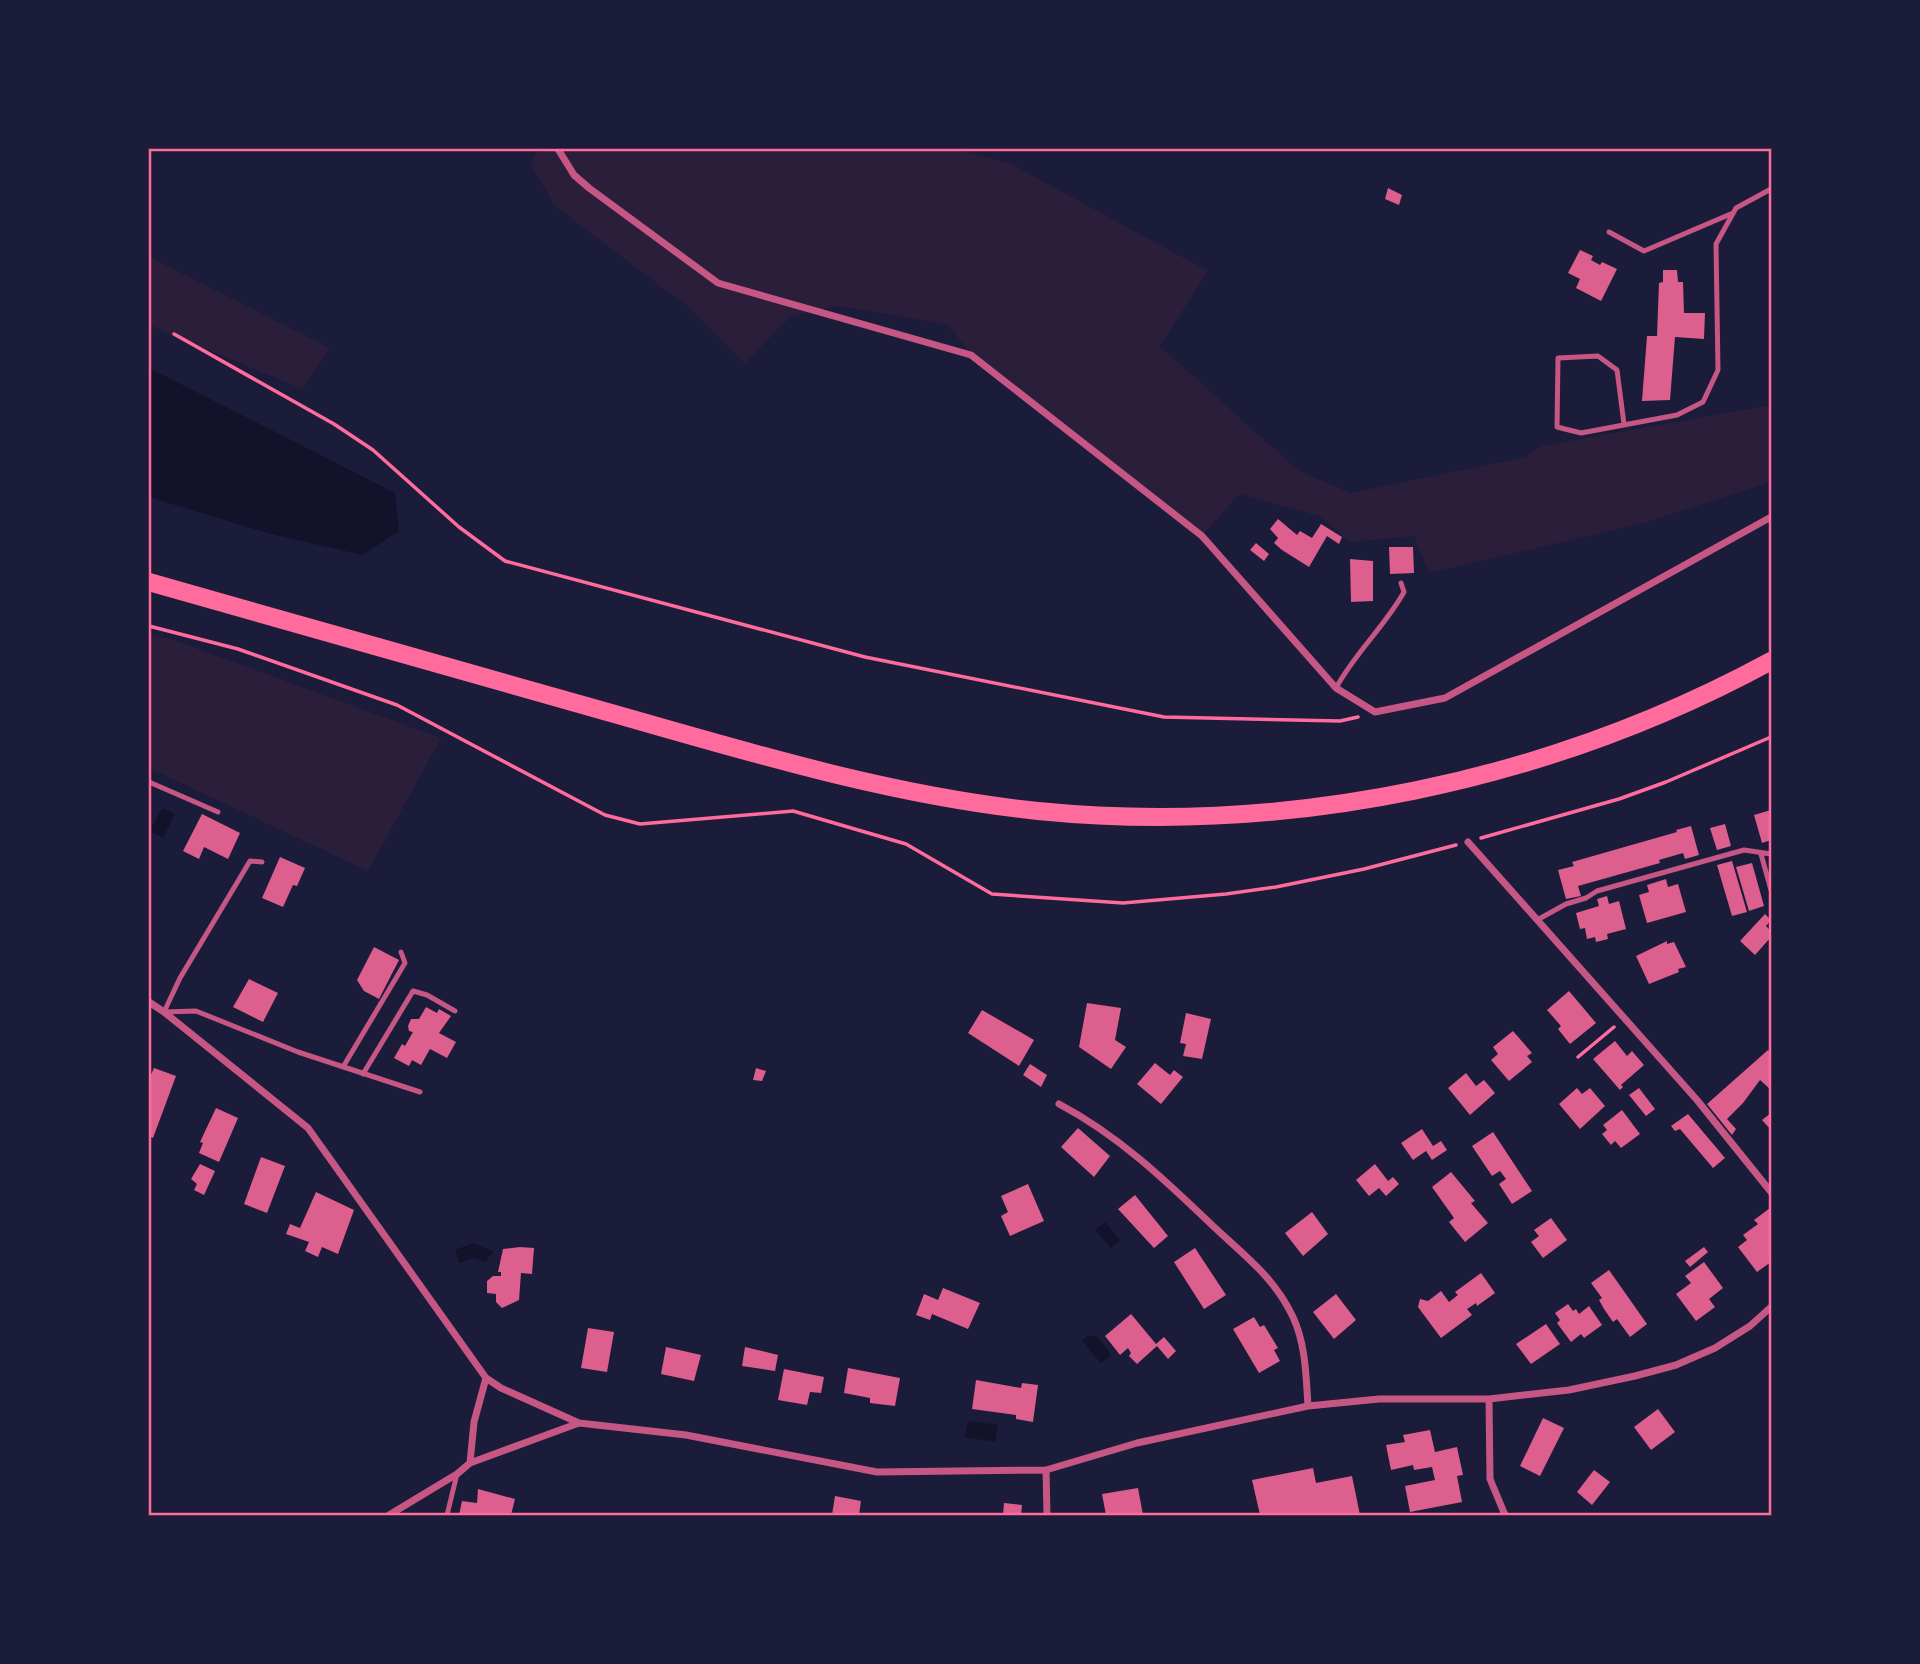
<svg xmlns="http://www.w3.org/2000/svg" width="1920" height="1664" font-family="Bitter,serif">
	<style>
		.green { fill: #2a1e3b }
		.water { fill: #12122b }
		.building { fill: #dd5f8e }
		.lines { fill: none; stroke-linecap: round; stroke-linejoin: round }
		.path { stroke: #ff6b9d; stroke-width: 3.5 }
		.service { stroke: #c65784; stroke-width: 5 }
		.minor { stroke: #c65784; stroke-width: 7 }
		.primary { stroke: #ff6b9d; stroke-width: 18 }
		.neatline { fill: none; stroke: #ff6b9d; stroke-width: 2.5 }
	</style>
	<rect width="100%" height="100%" fill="#1b1b3a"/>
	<path class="green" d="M540,149H958L1011,164L1208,271L1160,346L1299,471L1350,493L1526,457L1541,446L1771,405V482L1644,523L1429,573L1414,536L1351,542L1319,516L1240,494L1202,536L971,355L949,325L838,306L790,317L745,363L691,309L555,206L530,163Z
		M149,257L330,348L302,389L149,325Z
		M149,635L171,639L441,738L368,871L149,768Z"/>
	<path class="water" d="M149,368L395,493L399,531L363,555L271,534L149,497Z
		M162,808L175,814L163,838L150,831Z
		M1105,1222L1120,1240L1111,1248L1095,1230Z
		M474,1243L494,1252L489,1256L486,1262L474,1258L459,1263L455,1250Z
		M1087,1336L1098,1337L1111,1355L1101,1363L1082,1341Z
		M968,1421L998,1425L995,1442L965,1437Z"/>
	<path class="building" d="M1388,188L1402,195L1399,205L1385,199Z
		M1580,250L1593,256L1591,260L1600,265L1602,262L1617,269L1601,301L1576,288L1580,279L1568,273Z
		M1663,270H1677L1678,282H1683L1684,313H1705L1704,339L1675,337L1670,400L1642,401L1647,336H1657L1659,283L1663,282Z
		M1278,519L1297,535L1300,531L1312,538L1321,524L1342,537L1339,544L1327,536L1309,567L1282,550L1274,543L1278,538L1270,529Z
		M1256,543L1269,554L1264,561L1250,550Z
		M1389,547H1413L1414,573L1390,574Z
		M1350,559L1373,561V601L1351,602Z
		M1771,810V840L1762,843L1754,815Z
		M202,814L240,833L228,859L204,847L199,859L183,851Z
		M1725,824L1731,846L1717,850L1710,828Z
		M1691,826L1699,855L1685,859L1683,853L1659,860L1660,863L1578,886L1581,896L1566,899L1558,870L1574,866L1572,862L1677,832L1676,830Z
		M280,857L305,868L297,886L293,885L283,907L262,898Z
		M1732,861L1747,912L1732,916L1717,865Z
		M1752,863L1764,906L1749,911L1736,867Z
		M1666,879L1668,887L1678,884L1686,912L1647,923L1639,895L1649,892L1647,885Z
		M1607,896L1609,904L1619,901L1626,929L1607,934L1608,939L1596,942L1595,937L1587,939L1585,928L1580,929L1576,913L1599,906L1597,899Z
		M1765,914L1771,920L1766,926L1771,931V937L1755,955L1740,941Z
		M1667,941V944L1674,942L1686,967L1678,969L1679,972L1649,984L1636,956Z
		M374,947L399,960L379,999L364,991L357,980Z
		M249,979L278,993L263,1022L233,1007Z
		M1569,991L1596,1023L1570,1044L1558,1029L1561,1026L1547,1010Z
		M1087,1003L1121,1008L1115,1040L1126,1047L1111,1069L1079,1047Z
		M426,1007L437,1013L439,1009L451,1016L439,1033L456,1042L447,1058L430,1049L421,1065L412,1060L409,1066L394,1058L402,1044L405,1046L413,1032L409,1031L408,1026L411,1019H419Z
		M982,1010L1034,1040L1019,1066L968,1033Z
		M1186,1013L1211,1019L1202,1059L1183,1056L1186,1044L1180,1043Z
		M1513,1031L1532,1053L1527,1056L1532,1062L1509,1081L1491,1060L1498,1054L1493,1047Z
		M1615,1041L1627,1056L1632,1051L1644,1065L1621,1085L1623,1087L1620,1090L1593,1059Z
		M1768,1050L1771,1053V1090L1760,1080L1743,1103L1727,1119L1736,1129L1732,1135L1707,1104Z
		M1155,1063L1170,1075L1174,1070L1183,1077L1161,1104L1137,1084Z
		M1030,1064L1047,1075L1041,1087L1023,1075Z
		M154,1068L176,1076L153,1138L149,1136V1079Z
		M756,1068L766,1071L762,1081L753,1080Z
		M1466,1073L1476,1086L1484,1080L1495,1093L1470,1115L1448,1088Z
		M1577,1088L1582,1094L1590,1088L1605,1106L1580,1129L1559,1104Z
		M1639,1088L1655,1109L1646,1116L1629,1095Z
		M216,1108L238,1118L219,1162L199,1153L203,1143L200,1142Z
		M1622,1110L1640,1134L1621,1148L1615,1141L1611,1145L1602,1134L1607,1130L1603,1125Z
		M1771,1113V1130L1762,1120Z
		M1688,1114L1725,1158L1713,1168L1680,1129L1675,1131L1671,1126Z
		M1078,1128L1110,1156L1094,1177L1061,1147Z
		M1422,1129L1433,1146L1441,1141L1447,1150L1432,1160L1426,1151L1413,1160L1401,1143Z
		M1493,1132L1532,1191L1512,1204L1499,1184L1506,1179L1500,1171L1492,1176L1472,1146Z
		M261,1157L285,1166L267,1213L244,1204Z
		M200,1164L215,1171L204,1195L194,1190L197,1184L191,1179Z
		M1375,1164L1388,1181L1393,1177L1399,1184L1386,1196L1379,1188L1369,1196L1356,1180Z
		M1451,1172L1475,1201L1471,1203L1488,1223L1465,1242L1449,1222L1454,1218L1432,1187Z
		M1028,1184L1044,1221L1010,1236L1001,1216L1008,1212L1001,1196Z
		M316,1192L354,1210L338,1254L322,1247L318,1257L305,1251L309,1242L286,1234L290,1224L300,1228Z
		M1135,1195L1168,1236L1154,1248L1118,1209Z
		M1770,1208L1771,1262L1757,1272L1738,1247L1747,1240L1743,1235L1758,1224L1754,1220Z
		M1312,1212L1328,1234L1303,1256L1285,1233Z
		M1551,1218L1567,1240L1543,1258L1531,1242L1539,1236L1534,1230Z
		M520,1247L534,1248L532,1274L521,1273L519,1300L502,1308L496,1302V1294L487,1293V1281L493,1276H501V1272H498L503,1249Z
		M1704,1247L1708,1252L1690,1267L1685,1261Z
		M1195,1248L1226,1295L1204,1309L1174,1262Z
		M1704,1262L1723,1288L1709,1299L1715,1307L1696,1321L1676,1294L1691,1283L1685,1276Z
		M1609,1270L1647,1324L1630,1337L1617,1319L1613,1322L1604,1309L1599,1300L1602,1298L1591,1283Z
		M1481,1273L1495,1293L1477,1306L1476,1303L1467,1309L1472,1315L1441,1338L1418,1307L1420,1299L1428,1301L1441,1291L1449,1302L1458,1295L1455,1292Z
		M943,1288L980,1303L968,1329L932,1314L930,1320L916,1315L924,1294L938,1300Z
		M1336,1294L1356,1320L1334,1339L1313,1312Z
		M1568,1304L1573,1311L1576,1309L1579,1314L1589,1306L1602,1325L1584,1338L1581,1334L1571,1342L1557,1323L1560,1320L1555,1313Z
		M1131,1314L1156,1344L1164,1337L1176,1351L1168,1359L1157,1346L1137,1364L1129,1356L1131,1353L1128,1348L1120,1355L1105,1336Z
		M1254,1317L1260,1327L1264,1325L1278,1348L1274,1350L1280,1361L1259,1373L1233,1329Z
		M1546,1324L1560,1344L1531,1364L1516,1344Z
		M588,1328L614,1332L607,1372L581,1368Z
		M666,1347L701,1355L694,1381L661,1374Z
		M745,1347L778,1355L775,1371L742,1366Z
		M848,1368L900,1378L895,1406L870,1403V1398L844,1393Z
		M784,1369L824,1377L821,1393L810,1392L807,1405L778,1400Z
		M976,1380L1021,1388L1022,1383L1038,1385L1033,1422L1016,1419V1415L972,1409Z
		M1658,1409L1675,1432L1651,1450L1634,1427Z
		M1543,1418L1564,1428L1540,1476L1520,1466Z
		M1430,1430L1435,1452L1457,1447L1463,1475L1457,1476L1462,1502L1410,1512L1405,1486L1435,1480L1432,1467L1414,1470L1413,1465L1391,1470L1386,1445L1405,1442L1403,1435Z
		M1313,1468L1316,1483L1352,1476L1360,1515H1260L1252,1480Z
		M1594,1470L1610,1482L1592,1505L1577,1492Z
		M1138,1488L1143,1515H1106L1102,1494Z
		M478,1489L515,1499L511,1515H459L462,1501L477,1503Z
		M835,1496L861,1501L859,1515H832Z
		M1004,1503L1022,1505L1021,1515H1003Z"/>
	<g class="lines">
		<path class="path" d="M174,334L334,424L373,450L459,527L505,561L865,657L1164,717L1340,721L1358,717
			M149,626L238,649L397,705L605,815L640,824L793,811L906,844L992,894L1123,903L1226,894L1276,887L1364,869L1456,845
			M1481,838L1619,799L1666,782L1771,737
			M1578,1057L1614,1027"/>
		<path class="service" d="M1609,232L1644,251L1733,213
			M1624,424L1617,370L1598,356L1558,358L1557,427L1581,433L1677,415L1703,402L1718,370L1716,244L1736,208L1771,189
			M1336,688C1355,653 1385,626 1404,592L1401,583
			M149,782L218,812
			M1761,854L1771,890
			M262,862L250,861L180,978L164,1012L196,1011L298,1052L420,1092
			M1537,920L1566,904L1586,898L1597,891L1744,850L1771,854
			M343,1067L405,963L401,952
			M363,1074L413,991L427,995L455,1011
			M447,1515L457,1474"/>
		<path class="minor" d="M558,149L574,175L589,188L718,283L971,355L1202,536L1336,688L1375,712L1445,698L1771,517
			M1468,842L1697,1100L1771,1192
			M149,1002L164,1012L308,1128L486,1378L501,1388L579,1423
			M1059,1104C1118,1135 1165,1180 1213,1226C1245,1256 1274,1277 1293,1317C1306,1345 1306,1377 1308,1406
			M1489,1399L1490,1479L1505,1515
			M470,1463L474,1422L486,1378
			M1046,1470L1047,1515
			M389,1515L457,1474L470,1463L579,1423L686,1435L877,1472L1046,1470L1137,1443L1308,1406L1379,1399H1489L1569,1390L1635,1376L1676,1365L1715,1348L1750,1326L1771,1307"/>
		<path class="primary" d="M149,582C303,626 457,669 611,713C752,753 892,796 1038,811C1289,836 1550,781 1771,661"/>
	</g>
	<rect width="1920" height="1664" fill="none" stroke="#1b1b3a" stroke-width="301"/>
	<rect x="150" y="150" width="1620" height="1364" class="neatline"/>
</svg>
